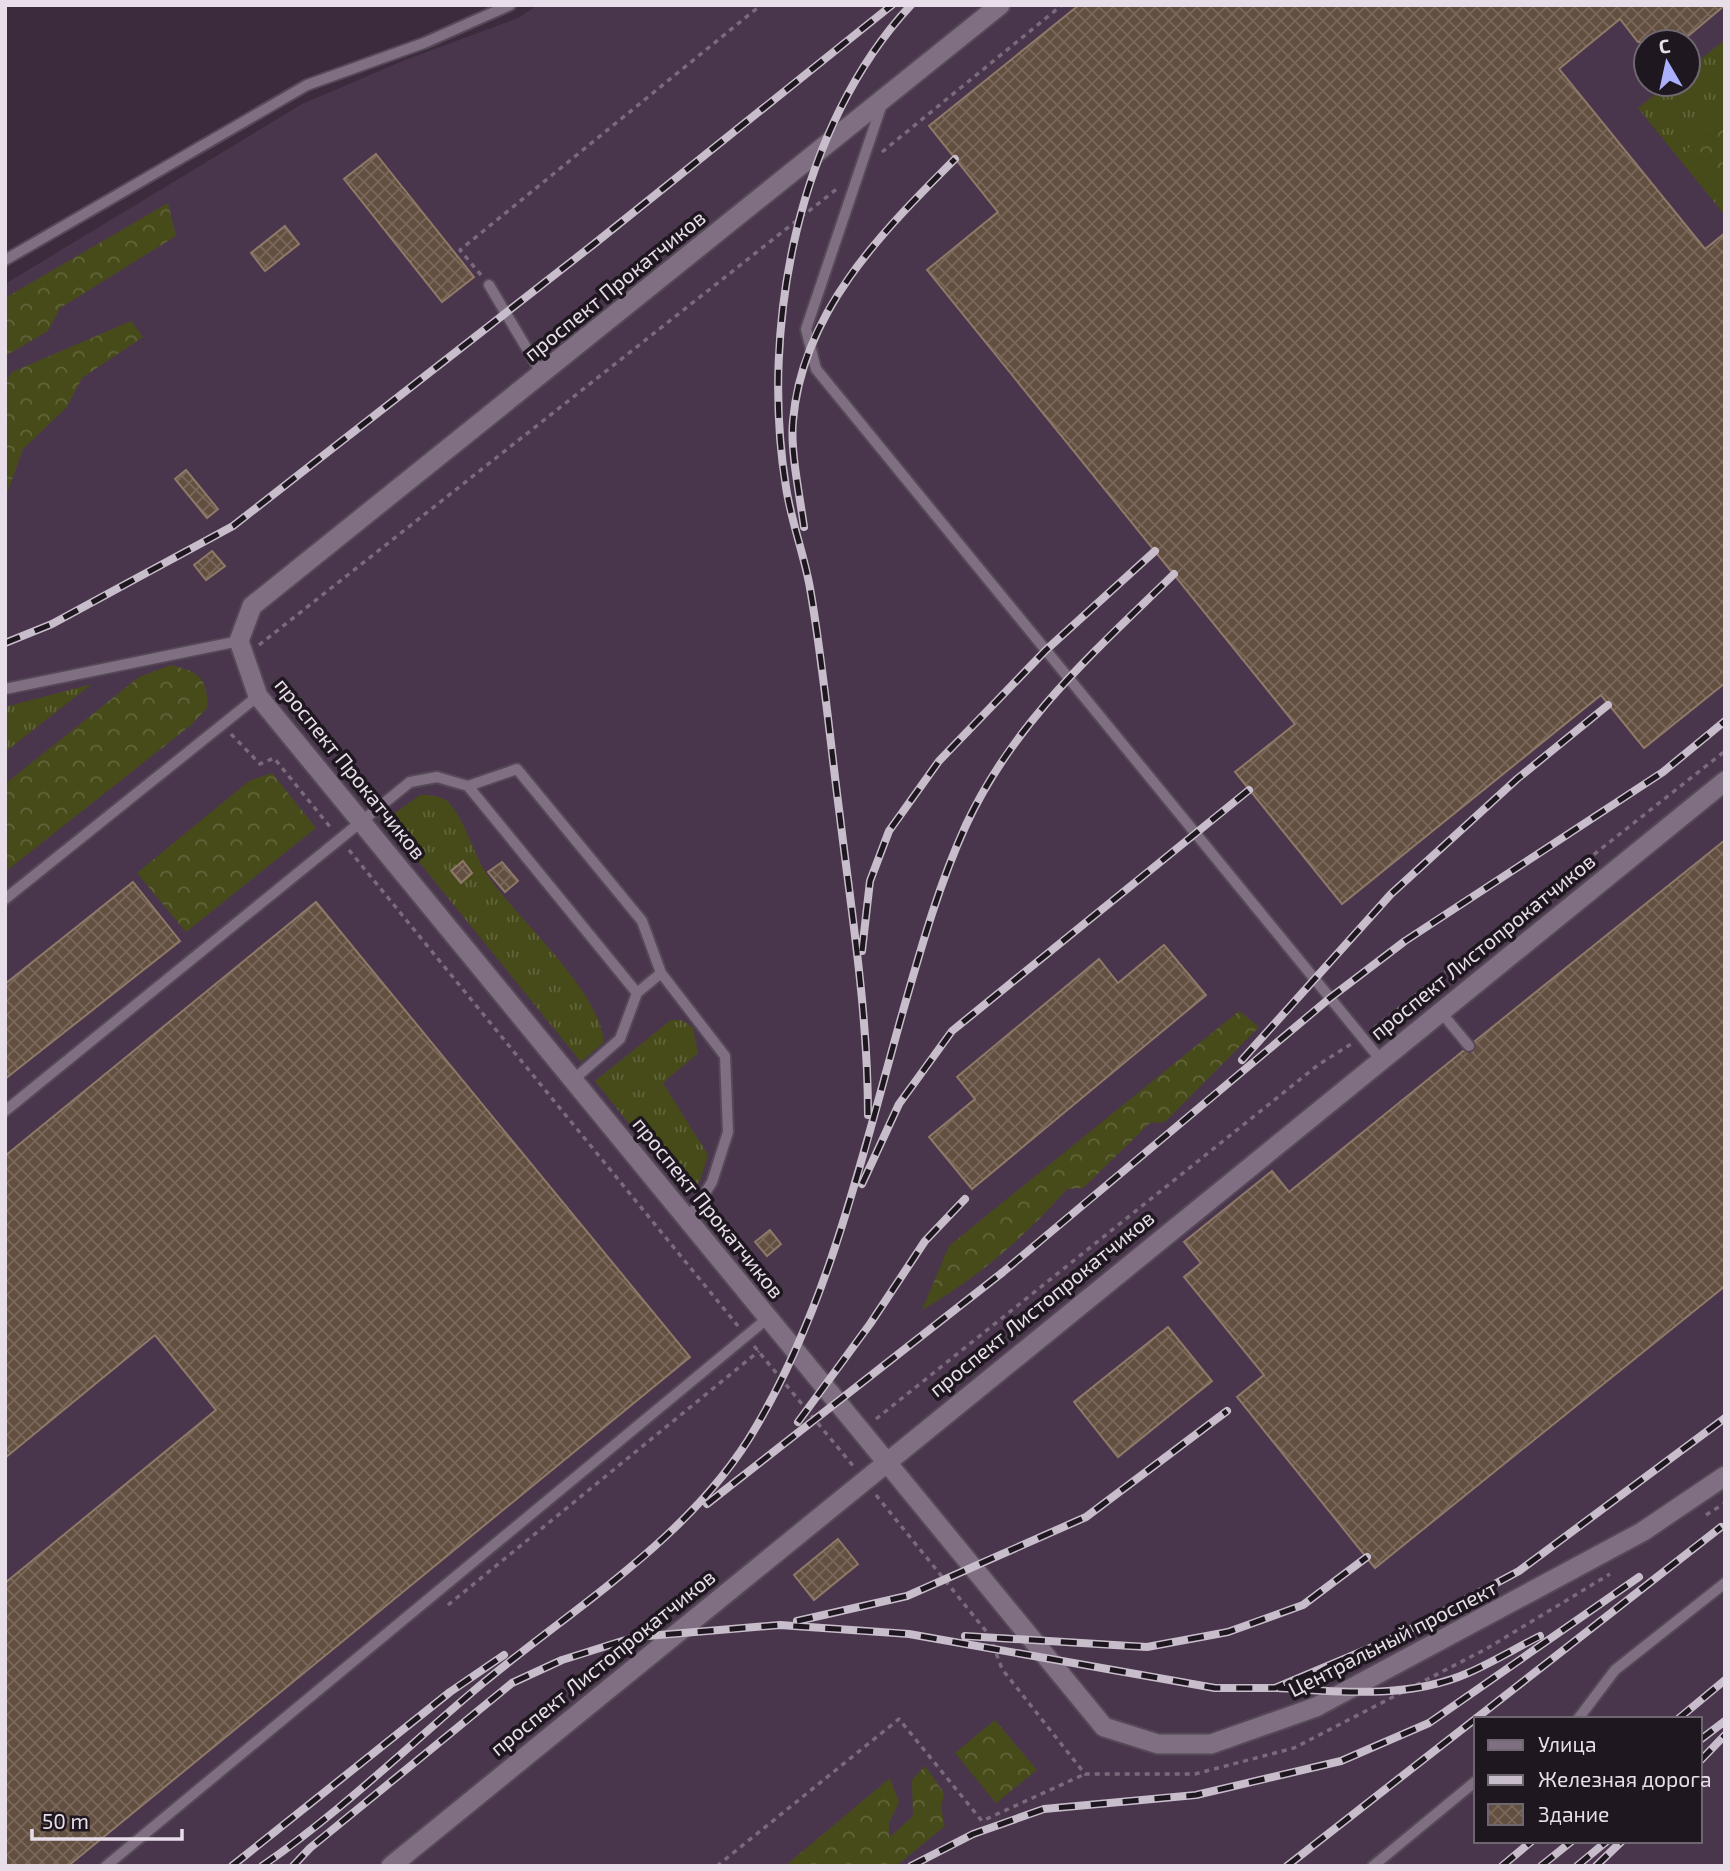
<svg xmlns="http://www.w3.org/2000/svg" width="1730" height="1871" font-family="'Exo 2',sans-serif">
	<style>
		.built { fill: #4a364c; fill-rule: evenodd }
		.grass { fill: url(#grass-tufts) }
		.forest { fill: url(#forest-crowns) }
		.building { fill: url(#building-cross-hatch); stroke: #8f7968; stroke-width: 2 }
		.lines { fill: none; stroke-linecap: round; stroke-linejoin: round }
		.service-casing { stroke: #554957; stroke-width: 14 }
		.minor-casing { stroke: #554957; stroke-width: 23 }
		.path { stroke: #796b7b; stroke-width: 3.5; stroke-dasharray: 5 5; stroke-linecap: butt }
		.service { stroke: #806e82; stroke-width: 10 }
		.minor { stroke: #806e82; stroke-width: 19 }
		.rail-casing { stroke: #c8bdca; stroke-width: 8 }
		.rail { stroke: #1e171f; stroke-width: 5; stroke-dasharray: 16; stroke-linecap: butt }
		.labels { text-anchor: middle; stroke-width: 7; stroke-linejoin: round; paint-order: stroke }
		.street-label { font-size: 21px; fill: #e8deea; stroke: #1e171f }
	</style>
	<defs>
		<pattern id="grass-tufts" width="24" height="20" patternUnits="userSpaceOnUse" patternTransform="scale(1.75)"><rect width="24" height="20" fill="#474b1a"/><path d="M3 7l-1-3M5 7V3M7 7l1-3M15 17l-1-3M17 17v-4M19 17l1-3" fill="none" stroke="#62643b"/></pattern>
		<pattern id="forest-crowns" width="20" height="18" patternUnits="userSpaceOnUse" patternTransform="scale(1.75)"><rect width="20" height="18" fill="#474b1a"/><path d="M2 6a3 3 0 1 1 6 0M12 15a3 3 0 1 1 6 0" fill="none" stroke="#62643b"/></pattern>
		<pattern id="building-cross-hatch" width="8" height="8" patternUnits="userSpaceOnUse" patternTransform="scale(1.75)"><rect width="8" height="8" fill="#634f3f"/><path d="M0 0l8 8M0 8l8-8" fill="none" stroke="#79685b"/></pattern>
	</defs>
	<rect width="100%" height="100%" fill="#3b2b3d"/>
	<path class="built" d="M538,5H1725V1866H5V284L302,104L405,60L518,18ZM1646,42H1688V84H1646ZM1476,1719H1700V1841H1476Z"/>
	<path class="grass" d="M1725,40V211L1723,213L1638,108L1668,84H1688V69Z
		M92,684L5,752V707Z
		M420,795C430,795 444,796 450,804C467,824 473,854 488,876C518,920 599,989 604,1042L581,1062L385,820Z
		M671,1020H682L693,1028L698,1053L663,1083L708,1155L700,1181L687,1196L595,1081Z"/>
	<path class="forest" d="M1725,123V178L1708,175L1687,150L1701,131Z
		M168,203L176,236L60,308L48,331L5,356V298Z
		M131,321L143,337L82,378L67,407L23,449L5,499V382L12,372Z
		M171,665C200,673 206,676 208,707L191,725L5,872V784L139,677Z
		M272,773L316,828L186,932L137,873L249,781Z
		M1239,1011L1259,1027L1165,1122L1150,1123L1083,1188L1067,1189C1027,1235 975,1280 922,1310L949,1246Z
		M995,1720L1037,1770L996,1803L955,1753Z
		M925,1766L944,1793L941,1808L945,1826L896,1866H785L890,1778L899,1802L889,1823V1838L913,1816L912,1780Z"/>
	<path class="building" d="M1079,5H1725L1681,42H1638L1620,19L1559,69L1705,249L1725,233V683L1644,748L1601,695L1342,904L1235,772L1295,724L927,270L998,212L929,126Z
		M376,154L474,277L442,302L344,179Z
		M285,226L299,244L265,271L251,253Z
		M186,470L218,509L207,518L175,479Z
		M212,551L225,566L206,580L194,565Z
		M1725,840V1286L1375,1568L1237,1397L1264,1375L1184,1277L1201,1263L1184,1242L1272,1171L1289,1192L1463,1051L1473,1052L1475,1041Z
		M463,861L472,873L461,883L451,871Z
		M502,862L518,881L505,892L488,872Z
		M133,882L180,941L5,1079V984Z
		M316,902L690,1357L68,1866H5V1583L216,1410L155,1335L5,1458V1156Z
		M1164,945L1206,995L972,1189L929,1137L975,1099L957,1077L1099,959L1118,983Z
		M770,1230L781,1244L767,1256L755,1242Z
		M1168,1327L1212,1381L1118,1457L1074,1402Z
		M838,1539L858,1564L814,1600L794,1575Z"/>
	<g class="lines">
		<defs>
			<path id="service" d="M882,104L806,329L816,369L1380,1059
				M5,260L307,85L424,43L510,5
				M489,285L542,374
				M5,689L239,641
				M468,786L517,769L642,921L661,973
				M5,899L258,696
				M1440,1011L1469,1046
				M573,1080L620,1039L637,993L661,973L725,1056L728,1132L712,1182L688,1220
				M5,1111L410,782L437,777L468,786L637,993
				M1578,1719L1615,1670L1725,1583
				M106,1866L768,1318
				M1373,1866L1476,1781"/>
			<path id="minor" d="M1000,5L252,606L239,641L258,696L1104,1727L1158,1744H1211L1316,1707L1642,1532L1725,1476
				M391,1866L1725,781"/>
		</defs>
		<use href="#service" class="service-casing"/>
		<use href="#minor" class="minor-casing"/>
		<path class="path" d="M882,152L1062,5
			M481,275L460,250L761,5
			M259,645L838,188
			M231,734L260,764L274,758L331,828
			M349,850L738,1326
			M1374,1028L1725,751
			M754,1346L854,1467
			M876,1419L1318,1065L1351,1044
			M876,1495L990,1636L1002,1669L1085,1774H1195L1294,1748L1486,1649L1610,1574
			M1706,1515L1725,1503
			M448,1605L759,1351
			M717,1866L899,1719L982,1821L1085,1774"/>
		<use href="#service" class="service"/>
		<use href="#minor" class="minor"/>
		<defs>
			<path id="rail" d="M804,527C800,497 790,450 793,421C802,312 882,232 955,159
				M5,643L52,624L233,526L594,244L892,5
				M862,951L870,881L889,831L939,761L1046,650L1155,551
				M1242,1060L1391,894L1517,779L1608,705
				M868,1115C868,1015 852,916 840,817C830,741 823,663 810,588C804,554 791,521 786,487C760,328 798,126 911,5
				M862,1184L899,1104L952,1031L1249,790
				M798,1422L870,1324L925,1241L965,1199
				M707,1504L1003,1272L1330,998L1405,941L1663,772L1725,721
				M797,1621L907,1596L1086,1517L1227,1411
				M965,1636L1147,1647L1228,1632L1303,1605L1367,1557
				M1278,1688C1340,1692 1409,1699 1468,1673C1493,1662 1516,1648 1540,1636
				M1678,1719L1725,1680
				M1700,1740L1725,1721
				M1700,1761L1725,1735
				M232,1866L450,1692L504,1655
				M262,1866C341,1812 410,1744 483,1683C577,1605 694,1535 756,1427C831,1299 863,1152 903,1011C921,948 939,884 966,825C1014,722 1094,652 1174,574
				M293,1866L310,1848L512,1683L562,1660L635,1637L780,1625L909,1634L1215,1688H1275L1394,1638L1519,1571L1725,1418
				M911,1866L973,1834L1044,1809L1196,1795L1341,1761L1429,1723L1639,1577
				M1287,1866L1721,1527
				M1502,1866L1532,1841
				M1541,1866L1572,1841
				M1577,1866L1607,1841
				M1596,1866L1622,1841"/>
		</defs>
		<use href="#rail" class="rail-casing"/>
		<use href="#rail" class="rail"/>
	</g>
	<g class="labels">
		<g class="street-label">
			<text transform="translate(615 286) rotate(-39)" y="7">проспект Прокатчиков</text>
			<text transform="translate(350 769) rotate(51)" y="7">проспект Прокатчиков</text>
			<text transform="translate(1483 947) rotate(-39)" y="7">проспект Листопрокатчиков</text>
			<text transform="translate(708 1208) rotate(51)" y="7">проспект Прокатчиков</text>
			<text transform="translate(1042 1304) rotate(-39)" y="7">проспект Листопрокатчиков</text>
			<text transform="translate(1393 1639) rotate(-27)" y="7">Центральный проспект</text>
			<text transform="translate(603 1663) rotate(-39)" y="7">проспект Листопрокатчиков</text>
		</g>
	</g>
	<rect width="1730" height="1871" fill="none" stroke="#e8deea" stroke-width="14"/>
	<rect x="1474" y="1717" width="228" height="126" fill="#1e171f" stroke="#6f6770" stroke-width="2"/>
	<rect x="1488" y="1740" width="35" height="10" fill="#806e82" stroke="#6f6770" stroke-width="2"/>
	<text x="1538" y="1752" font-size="21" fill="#e8deea">Улица</text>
	<rect x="1488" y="1775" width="35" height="10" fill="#c8bdca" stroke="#6f6770" stroke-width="2"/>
	<text x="1538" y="1787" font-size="21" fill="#e8deea">Железная дорога</text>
	<rect x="1488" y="1804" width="35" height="21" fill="url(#building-cross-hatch)" stroke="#6f6770" stroke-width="2"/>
	<text x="1538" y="1822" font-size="21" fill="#e8deea">Здание</text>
	<g transform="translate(1667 63) rotate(351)"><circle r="33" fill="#1e171f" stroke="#6f6770" stroke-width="2"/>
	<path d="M0-5L12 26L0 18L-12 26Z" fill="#aab0fc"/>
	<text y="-10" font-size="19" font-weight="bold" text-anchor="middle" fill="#e8deea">С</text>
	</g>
	<path d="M32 1829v10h150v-10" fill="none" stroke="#e8deea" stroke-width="3.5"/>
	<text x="42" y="1829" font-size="21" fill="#e8deea" stroke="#1e171f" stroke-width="5" paint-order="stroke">50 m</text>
</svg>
